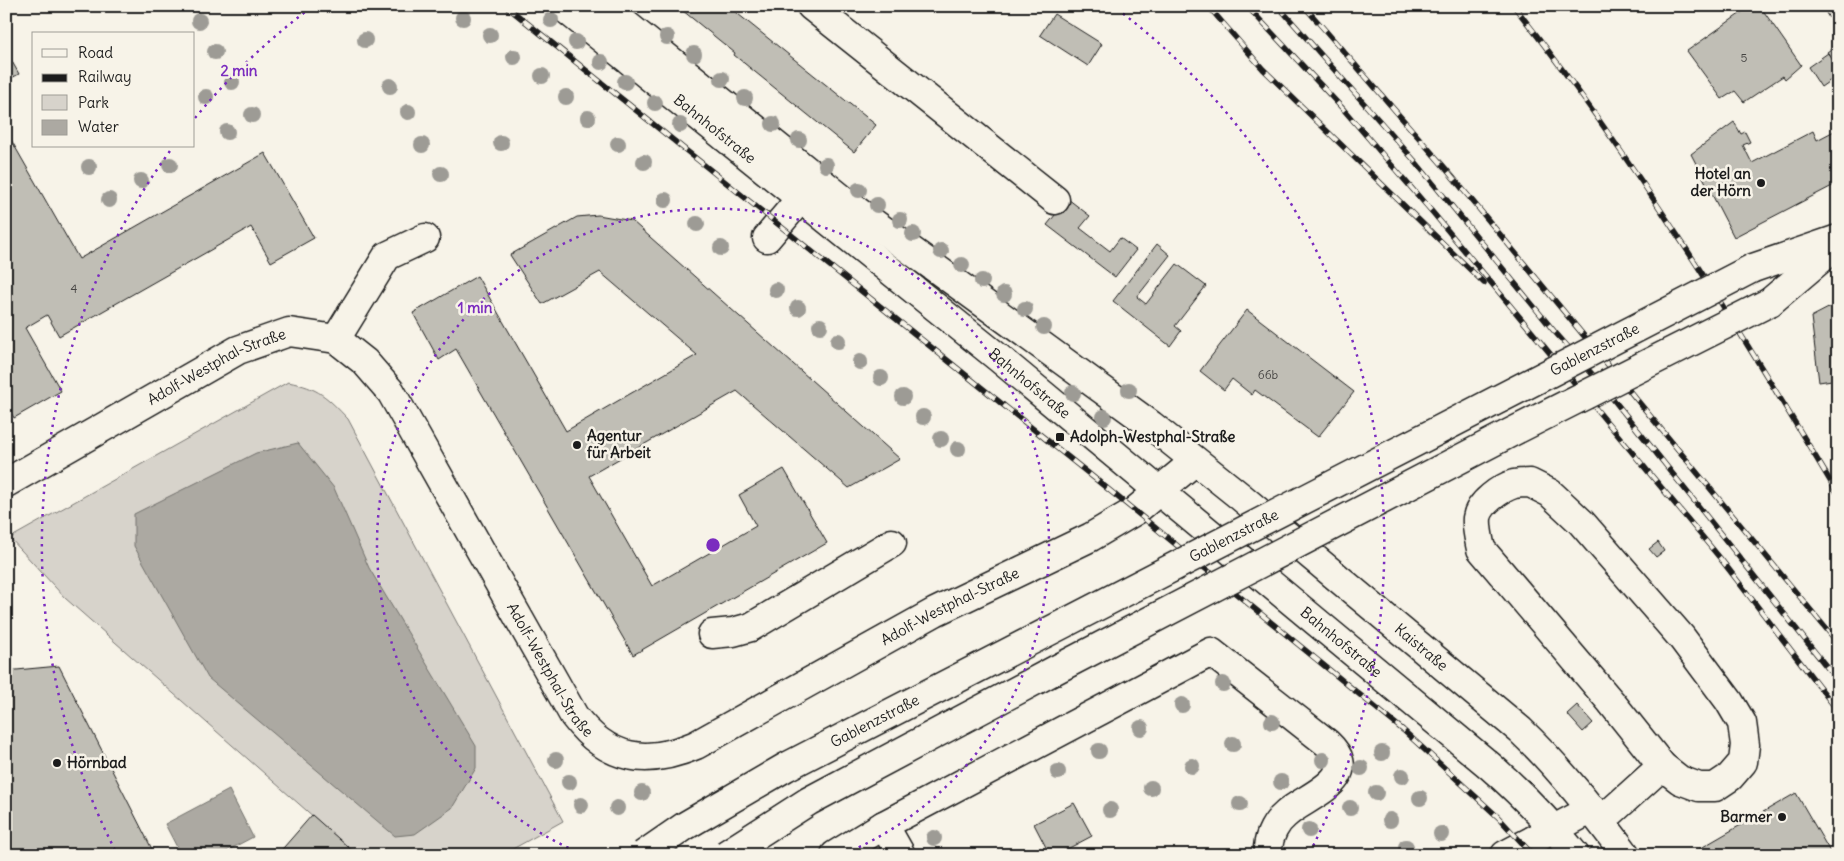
<svg xmlns="http://www.w3.org/2000/svg" width="1844" height="861" font-family="Delius,sans-serif">
	<style>
		.green { fill: #d7d3cb; stroke: #7a7874 }
		.water { fill: #aca9a2; stroke: #72716c }
		.building { fill: #c0beb5; stroke: #1c1c1c }
		.lines { fill: none; stroke-linecap: round; stroke-linejoin: round }
		.minor-casing { stroke: #1c1c1c; stroke-width: 31 }
		.major-casing { stroke: #1c1c1c; stroke-width: 31 }
		.minor { stroke: #f7f3e8; stroke-width: 28 }
		.major { stroke: #f7f3e8; stroke-width: 28 }
		.rail-casing { stroke: #1c1c1c; stroke-width: 5.5 }
		.rail { stroke: #f7f3e8; stroke-width: 4; stroke-dasharray: 11; stroke-linecap: butt }
		.major-bridge-casing { stroke: #1c1c1c; stroke-width: 31; stroke-linecap: butt }
		.major-bridge { stroke: #f7f3e8; stroke-width: 28 }
		.tree { fill: #9d9b95 }
		.ring { fill: none; stroke: #7b2cbf; stroke-width: 2.5; stroke-dasharray: 2.5 5 }
		.poi-dot { fill: #1c1c1c; stroke: #f7f3e8; stroke-width: 2 }
		.labels { text-anchor: middle; stroke-width: 5; stroke-linejoin: round; paint-order: stroke }
		.number-label { font-size: 12px; fill: #454442 }
		.street-label { font-size: 15px; fill: #1c1c1c; stroke: #f7f3e8 }
		.poi-label { font-size: 15px; font-weight: bold; fill: #1c1c1c; stroke: #f7f3e8; text-anchor: start }
		.centre { fill: #7b2cbf; stroke: #f7f3e8; stroke-width: 2.5 }
		.ring-label { font-size: 15px; text-anchor: middle; font-weight: bold; fill: #7b2cbf; stroke: #f7f3e8; stroke-width: 5; stroke-linejoin: round; paint-order: stroke }
	</style>
	<rect width="100%" height="100%" fill="#f7f3e8"/>
	<filter id="ink" filterUnits="userSpaceOnUse"><feTurbulence type="fractalNoise" baseFrequency=".02" numOctaves="2"/><feDisplacementMap in="SourceGraphic" scale="10" xChannelSelector="R" yChannelSelector="G"/><feConvolveMatrix kernelMatrix="1 2 1 2 8 2 1 2 1" color-interpolation-filters="sRGB"/></filter>
	<g filter="url(#ink)">
		<path class="green" d="M288,382C319,388 327,397 348,419L563,821L502,855H357L65,598L10,538Z"/>
		<path class="water" d="M298,443L334,488L369,568L476,746V768L452,808L415,834L395,836L208,678L134,546V514L256,453Z
			M229,790L253,837L219,855H181L165,824Z"/>
		<path class="building" d="M677,6H728L876,125L854,152L734,55L735,53Z
			M1751,6H1760L1801,65L1785,79L1783,76L1744,102L1735,91L1722,99L1687,51Z
			M1822,6H1838V12L1829,18Z
			M1054,14L1102,44L1088,66L1040,35Z
			M1838,44V68L1827,52Z
			M6,51L19,74L6,81Z
			M1828,53L1838,68V75L1821,87L1808,67Z
			M1734,122L1741,134L1745,132L1750,142L1743,145L1752,163L1813,131L1817,140L1838,129V183L1734,237L1691,154Z
			M6,131L79,259L265,153L314,238L271,262L251,227L59,336L47,315L25,328L61,391L14,418L6,404Z
			M1068,199L1090,216L1080,228L1110,251L1120,238L1136,250L1115,277L1047,225Z
			M598,215L632,221L900,459L849,488L737,391L589,476L652,586L756,526L739,495L784,469L827,543L633,655L456,349L439,360L413,313L477,276L566,431L697,355L600,272L542,304L510,255L577,217Z
			M1157,244L1170,255L1137,297L1146,304L1177,264L1206,286L1175,326L1181,331L1170,346L1113,301Z
			M1838,303V379L1819,382L1811,317Z
			M1247,310L1354,392L1318,437L1255,390L1252,395L1232,379L1224,390L1200,371Z
			M1658,542L1664,551L1656,557L1649,549Z
			M59,666L155,855H6V671Z
			M1577,705L1593,723L1583,732L1567,714Z
			M1796,793L1832,855H1689Z
			M1074,803L1092,836L1056,855H1050L1034,824Z
			M312,815L357,855H277Z"/>
		<g class="lines">
			<defs>
				<g id="minor">
					<path d="M811,6L1055,200"/>
					<path d="M767,238L801,198"/>
					<path d="M336,339L387,256L425,238"/>
					<path id="s1" d="M6,483L238,350L289,332L336,339L365,362L391,392L574,716C608,761 647,766 696,745L935,612L1091,537L1135,511L1195,461"/>
					<path d="M1530,483L1550,493L1581,522L1682,638L1729,701L1742,723L1745,745L1743,762L1730,777L1715,787H1699L1680,780L1662,766L1611,702L1481,549C1479,539 1476,528 1477,518C1479,503 1501,488 1514,484C1519,483 1525,483 1530,483Z"/>
					<path d="M712,634L733,632L751,627L892,543"/>
					<path d="M1601,821L1662,766"/>
					<path d="M884,825L901,855"/>
					<path d="M835,855L884,825L1211,652L1327,743C1366,779 1305,796 1286,814C1276,822 1269,835 1268,848"/>
					<path d="M1505,855L1592,809"/>
				</g>
				<g id="major">
					<path id="s2" d="M562,6L1000,359L1490,766C1521,793 1549,822 1575,855"/>
					<path id="s3" d="M603,6L857,211L1151,425L1241,497L1520,730C1560,768 1593,811 1626,855"/>
					<path d="M1753,268L1838,239"/>
					<path d="M1770,302L1836,246"/>
				</g>
			</defs>
			<use href="#minor" class="minor-casing"/>
			<use href="#major" class="major-casing"/>
			<use href="#minor" class="minor"/>
			<use href="#major" class="major"/>
			<defs>
				<path id="rail" d="M506,6L1103,485L1403,730L1498,817L1533,855
					M1208,6L1263,69L1484,283
					M1247,6L1344,110L1434,214L1720,558L1838,711
					M1278,6L1414,160L1554,331L1601,384L1838,681
					M1304,6L1446,169L1838,643
					M1514,6C1635,160 1738,327 1838,494"/>
			</defs>
			<use href="#rail" class="rail-casing"/>
			<use href="#rail" class="rail"/>
			<defs>
				<g id="major-bridge">
					<path id="s4" d="M643,855L685,826L786,767L1753,268"/>
					<path d="M725,855L809,801L1057,669L1510,433L1770,302"/>
				</g>
			</defs>
			<use href="#major-bridge" class="major-bridge-casing"/>
			<use href="#major-bridge" class="major-bridge"/>
		</g>
		<g class="tree">
			<circle cx="463" cy="18" r="8"/>
			<circle cx="551" cy="20" r="8"/>
			<circle cx="199" cy="21" r="8"/>
			<circle cx="490" cy="35" r="8"/>
			<circle cx="667" cy="37" r="8"/>
			<circle cx="365" cy="40" r="8"/>
			<circle cx="576" cy="42" r="8"/>
			<circle cx="215" cy="52" r="8"/>
			<circle cx="694" cy="54" r="8"/>
			<circle cx="514" cy="57" r="8"/>
			<circle cx="601" cy="62" r="8"/>
			<circle cx="542" cy="76" r="8"/>
			<circle cx="722" cy="79" r="8"/>
			<circle cx="232" cy="82" r="8"/>
			<circle cx="625" cy="82" r="8"/>
			<circle cx="390" cy="86" r="8"/>
			<circle cx="206" cy="97" r="8"/>
			<circle cx="566" cy="97" r="8"/>
			<circle cx="745" cy="98" r="8"/>
			<circle cx="655" cy="103" r="8"/>
			<circle cx="408" cy="112" r="8"/>
			<circle cx="252" cy="115" r="8"/>
			<circle cx="588" cy="118" r="8"/>
			<circle cx="773" cy="124" r="8"/>
			<circle cx="680" cy="125" r="8"/>
			<circle cx="227" cy="132" r="8"/>
			<circle cx="799" cy="140" r="8"/>
			<circle cx="501" cy="143" r="8"/>
			<circle cx="618" cy="144" r="8"/>
			<circle cx="422" cy="145" r="8"/>
			<circle cx="644" cy="162" r="8"/>
			<circle cx="170" cy="165" r="8"/>
			<circle cx="826" cy="165" r="8"/>
			<circle cx="89" cy="167" r="8"/>
			<circle cx="441" cy="174" r="8"/>
			<circle cx="141" cy="181" r="8"/>
			<circle cx="859" cy="190" r="8"/>
			<circle cx="109" cy="200" r="8"/>
			<circle cx="665" cy="200" r="8"/>
			<circle cx="877" cy="205" r="8"/>
			<circle cx="900" cy="220" r="8"/>
			<circle cx="697" cy="224" r="8"/>
			<circle cx="913" cy="234" r="8"/>
			<circle cx="721" cy="248" r="8"/>
			<circle cx="941" cy="251" r="8"/>
			<circle cx="962" cy="265" r="8"/>
			<circle cx="982" cy="281" r="8"/>
			<circle cx="776" cy="290" r="8"/>
			<circle cx="1004" cy="294" r="8"/>
			<circle cx="798" cy="308" r="8"/>
			<circle cx="1025" cy="309" r="8"/>
			<circle cx="820" cy="326" r="8"/>
			<circle cx="1044" cy="327" r="8"/>
			<circle cx="838" cy="341" r="8"/>
			<circle cx="860" cy="362" r="8"/>
			<circle cx="881" cy="378" r="8"/>
			<circle cx="1129" cy="390" r="8"/>
			<circle cx="1073" cy="393" r="8"/>
			<circle cx="903" cy="397" r="8"/>
			<circle cx="923" cy="417" r="8"/>
			<circle cx="1104" cy="417" r="8"/>
			<circle cx="941" cy="439" r="8"/>
			<circle cx="958" cy="449" r="8"/>
			<circle cx="1223" cy="684" r="8"/>
			<circle cx="1182" cy="705" r="8"/>
			<circle cx="1272" cy="722" r="8"/>
			<circle cx="1141" cy="728" r="8"/>
			<circle cx="1233" cy="744" r="8"/>
			<circle cx="1099" cy="751" r="8"/>
			<circle cx="1382" cy="753" r="8"/>
			<circle cx="556" cy="760" r="8"/>
			<circle cx="1323" cy="760" r="8"/>
			<circle cx="1192" cy="766" r="8"/>
			<circle cx="1361" cy="768" r="8"/>
			<circle cx="1058" cy="772" r="8"/>
			<circle cx="1402" cy="776" r="8"/>
			<circle cx="569" cy="782" r="8"/>
			<circle cx="1281" cy="782" r="8"/>
			<circle cx="1151" cy="788" r="8"/>
			<circle cx="642" cy="793" r="8"/>
			<circle cx="1376" cy="793" r="8"/>
			<circle cx="1420" cy="798" r="8"/>
			<circle cx="1240" cy="804" r="8"/>
			<circle cx="581" cy="805" r="8"/>
			<circle cx="617" cy="808" r="8"/>
			<circle cx="1350" cy="808" r="8"/>
			<circle cx="1110" cy="810" r="8"/>
			<circle cx="1390" cy="820" r="8"/>
			<circle cx="1309" cy="830" r="8"/>
			<circle cx="1441" cy="834" r="8"/>
			<circle cx="934" cy="838" r="8"/>
			<circle cx="1406" cy="847" r="8"/>
		</g>
	</g>
	<g class="ring">
		<path d="M582 854A336 336 0 1 1 844 854"/>
		<path d="M115 850A671 671 0 0 1 170 151M195 118A671 671 0 0 1 309 9M1117 9A671 671 0 0 1 1311 850"/>
	</g>
	<g class="poi-dot">
		<circle cx="1761" cy="183" r="5"/>
		<rect x="1055" y="432" width="10" height="10" rx="2.5"/>
		<circle cx="577" cy="445" r="5"/>
		<circle cx="57" cy="763" r="5"/>
		<circle cx="1782" cy="817" r="5"/>
	</g>
	<g class="labels">
		<g class="number-label">
			<text x="1744" y="62">5</text>
			<text x="74" y="293">4</text>
			<text x="1268" y="379">66b</text>
		</g>
		<g class="street-label">
			<text dy="5" stroke="none"><textPath href="#s2" startOffset="196">Bahnhofstraße</textPath></text>
			<text dy="5" stroke="none"><textPath href="#s4" startOffset="1078">Gablenzstraße</textPath></text>
			<text dy="5" stroke="none"><textPath href="#s1" startOffset="241">Adolf-Westphal-Straße</textPath></text>
			<text dy="5" stroke="none"><textPath href="#s2" startOffset="601">Bahnhofstraße</textPath></text>
			<text dy="5" stroke="none"><textPath href="#s4" startOffset="672">Gablenzstraße</textPath></text>
			<text dy="5" stroke="none"><textPath href="#s1" startOffset="1245">Adolf-Westphal-Straße</textPath></text>
			<text dy="5" stroke="none"><textPath href="#s2" startOffset="1006">Bahnhofstraße</textPath></text>
			<text dy="5" stroke="none"><textPath href="#s3" startOffset="1040">Kaistraße</textPath></text>
			<text dy="5" stroke="none"><textPath href="#s1" startOffset="766">Adolf-Westphal-Straße</textPath></text>
			<text dy="5" stroke="none"><textPath href="#s4" startOffset="268">Gablenzstraße</textPath></text>
		</g>
		<g class="poi-label">
			<text x="1751" y="179" text-anchor="end">Hotel an<tspan x="1751" dy="17">der Hörn</tspan></text>
			<text x="587" y="441">Agentur<tspan x="587" dy="17">für Arbeit</tspan></text>
			<text x="1070" y="442">Adolph-Westphal-Straße</text>
			<text x="67" y="768">Hörnbad</text>
			<text x="1772" y="822" text-anchor="end">Barmer</text>
		</g>
	</g>
	<circle cx="713" cy="545" r="8" class="centre"/>
	<g class="ring-label">
		<text x="239" y="76">2 min</text>
		<text x="475" y="313">1 min</text>
	</g>
	<rect width="1844" height="861" fill="none" stroke="#f7f3e8" stroke-width="25"/>
	<rect x="12" y="12" width="1819" height="836" fill="none" stroke="#1c1c1c" stroke-width="2" filter="url(#ink)"/>
	<rect x="32" y="32" width="162" height="115" fill="#f7f3e8" stroke="#9f9d96"/>
	<rect x="42" y="49" width="25" height="8" fill="#f7f3e8" stroke="#9f9d96"/>
	<text x="78" y="58" font-size="15" fill="#1c1c1c">Road</text>
	<rect x="42" y="74" width="25" height="8" fill="#1c1c1c" stroke="#9f9d96"/>
	<text x="78" y="82" font-size="15" fill="#1c1c1c">Railway</text>
	<rect x="42" y="95" width="25" height="15" fill="#d7d3cb" stroke="#9f9d96"/>
	<text x="78" y="108" font-size="15" fill="#1c1c1c">Park</text>
	<rect x="42" y="120" width="25" height="15" fill="#aca9a2" stroke="#9f9d96"/>
	<text x="78" y="132" font-size="15" fill="#1c1c1c">Water</text>
</svg>
